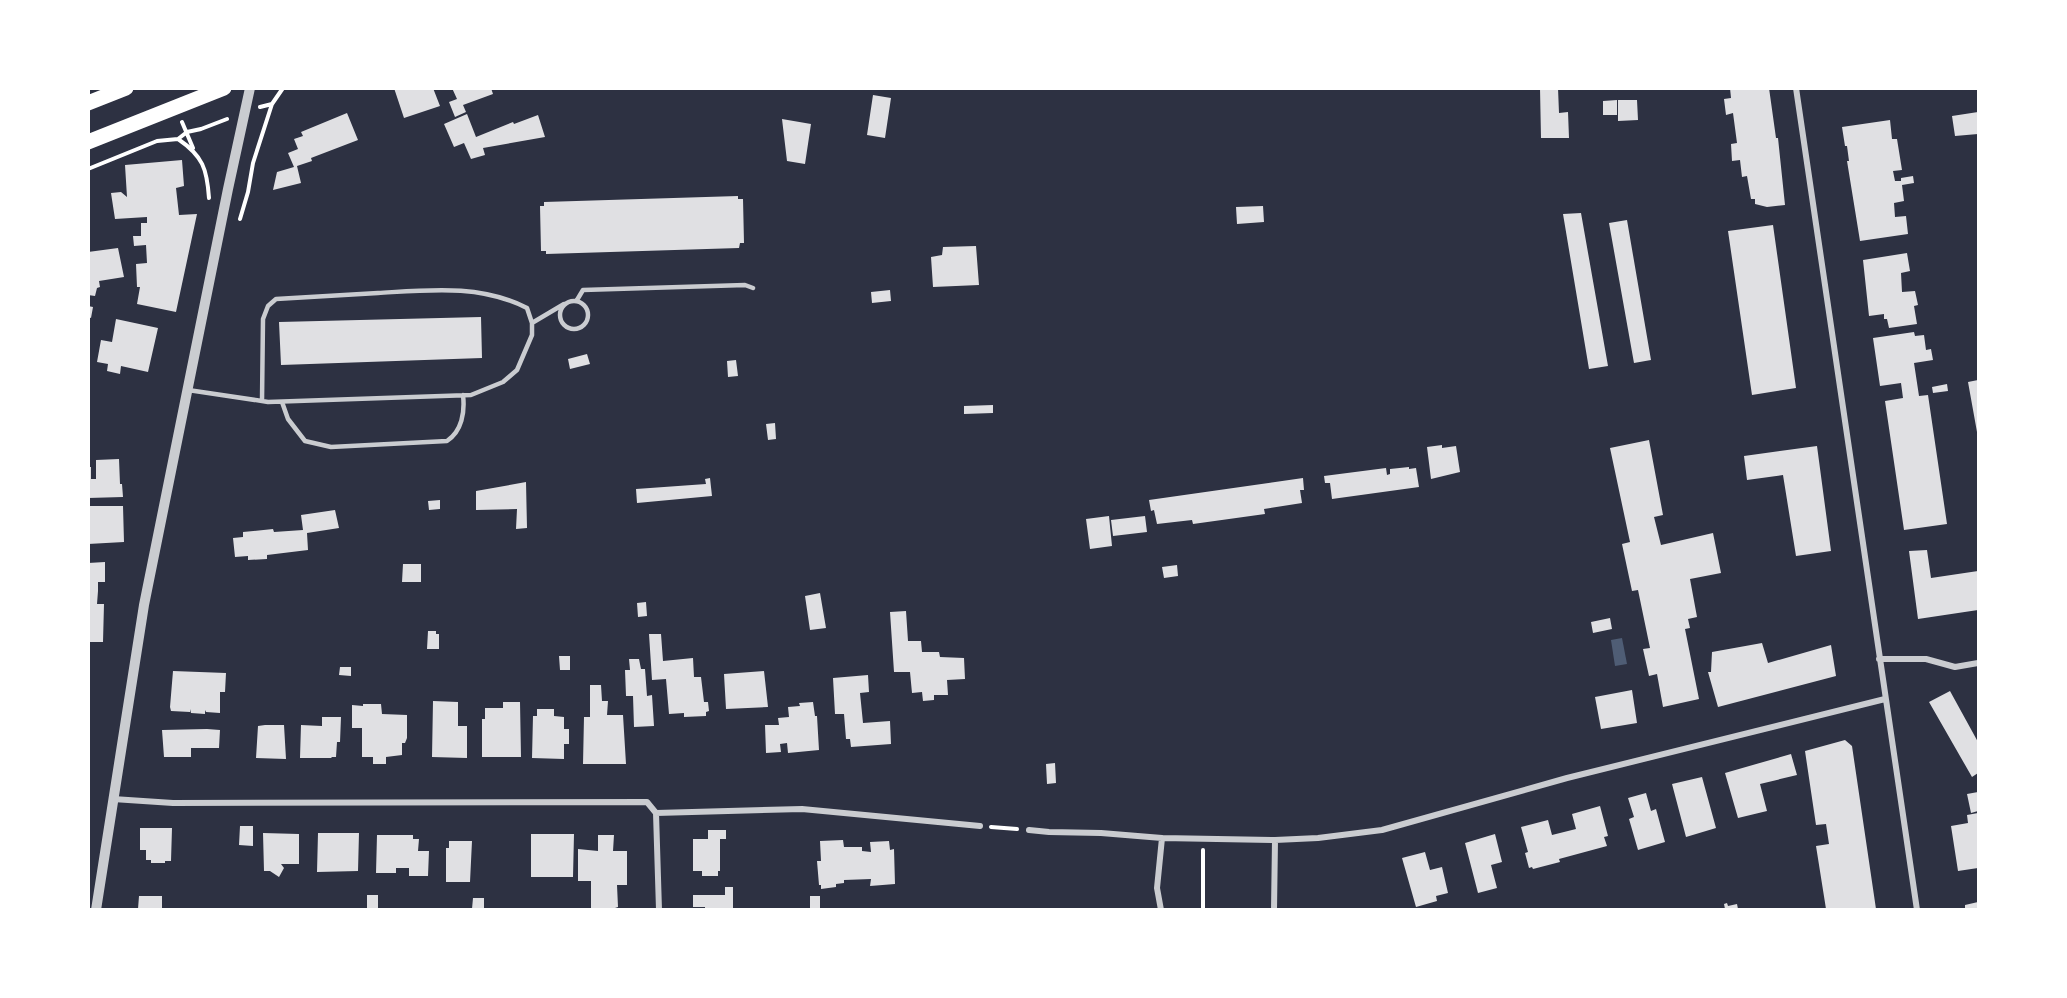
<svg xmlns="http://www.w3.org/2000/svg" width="2067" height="998" font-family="Quicksand,sans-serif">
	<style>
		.water { fill: #4f5d75 }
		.building { fill: #e0e0e3 }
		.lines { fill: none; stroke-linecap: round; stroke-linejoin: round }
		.path { stroke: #fff; stroke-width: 4 }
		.service { stroke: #caccd0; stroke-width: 4.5 }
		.minor { stroke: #caccd0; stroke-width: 6 }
		.tertiary { stroke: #caccd0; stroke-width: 10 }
		.primary { stroke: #fff; stroke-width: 15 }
	</style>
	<rect width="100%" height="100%" fill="#2d3142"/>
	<path class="water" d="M1622,638L1627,664L1615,666L1611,640Z"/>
	<path class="building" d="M394,88H433L440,106L404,118Z
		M452,88H491L493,94L463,105L466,112L455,117L449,102L457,99Z
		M1540,88H1558L1559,113L1568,112L1569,138H1541Z
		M1730,88H1769L1776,138H1778L1785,205L1767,207L1755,204V199H1751L1747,176L1742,177L1740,160L1732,161L1731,144L1737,143L1733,113L1726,115L1724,99L1731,98Z
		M873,95L891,98L885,138L867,135Z
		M1617,100V115H1603V101Z
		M1618,100H1637L1638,120L1618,121Z
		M1978,112V134L1955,136L1952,116Z
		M347,113L358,140L311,158L312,161L297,166L301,183L273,190L277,172L294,167L288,153L298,149L294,139L303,136L301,132Z
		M467,114L476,137L513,122L514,124L538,115L545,137L483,148L485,155L471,159L464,143L454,147L444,124Z
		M782,119L811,124L805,164L787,161Z
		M1890,120L1892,139H1897L1902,170L1893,171L1895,181H1901V178L1913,176L1914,183L1902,185L1904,201L1894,203L1895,217L1906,216L1908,234L1860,241L1847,161H1849L1847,146H1845L1842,127Z
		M182,160L184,186L176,188L179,215L197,214L176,312L137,304L140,287H137L136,264L147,263L146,245L134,246L133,236H141V223H147V217L115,219L111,193L121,192L127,197L125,165Z
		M738,196V199H743L744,243H740L739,248L546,254V251H541L540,206H544V202Z
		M1263,206L1264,222L1237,224L1236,207Z
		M1581,213L1608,366L1589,369L1563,214Z
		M1627,220L1651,360L1634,363L1609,223Z
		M1773,225L1796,388L1752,395L1728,231Z
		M976,246L979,285L933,287L931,257L942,255L943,247Z
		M118,248L124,277L99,281L100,287L97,288L95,296L88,295V252Z
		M1907,253L1910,271L1901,273L1902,292L1915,291L1918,305L1914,306L1917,324L1889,328L1887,319H1884V314L1869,316L1863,260Z
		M890,290L891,301L872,303L871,292Z
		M88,306L93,307L91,318L88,317Z
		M481,317L482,358L281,365L279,322Z
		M116,319L158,328L148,372L121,366L120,374L107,371L108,364L97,362L101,340L112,342Z
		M1914,332L1915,336L1924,335L1926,350L1931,349L1933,360L1914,363L1919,396L1928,395L1947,524L1904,530L1885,401L1903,398L1901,383L1880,386L1873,338Z
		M587,354L590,364L570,369L568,359Z
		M736,360L738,376L728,377L727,361Z
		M1978,380V432H1977L1968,382Z
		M1947,384L1948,391L1933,393L1932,387Z
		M993,405V413L964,414V406Z
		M775,423L776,439L768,440L766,424Z
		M1649,440L1663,515L1654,517L1661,545L1713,533L1721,573L1690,579L1697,617L1688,619L1690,628L1685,629L1699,699L1663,707L1657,674L1649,676L1643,649L1650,648L1638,590L1632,591L1622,544L1630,542L1610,448Z
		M1442,445V448L1456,446L1460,472L1431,479L1427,447Z
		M1817,446L1831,551L1796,556L1783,475L1747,480L1744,456Z
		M119,459L120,484H122L123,497L88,498V467H91V479H96V460Z
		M1409,467V469L1416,468L1419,487L1332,499L1330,483H1325L1324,476L1386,468L1387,475L1390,474V469Z
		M710,478L712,496L637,503L636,489L706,484L705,479Z
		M1303,478L1304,490H1300L1302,503L1264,509L1265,514L1193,524L1192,520L1157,524L1154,510L1151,511L1149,500Z
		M526,482L527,528L516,529L517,509L476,510V491Z
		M440,500V509L429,510L428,501Z
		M88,506H123L124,542L88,544Z
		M335,510L339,528L307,533L308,550L267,555V559L248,560V556L235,557L233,538L243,537V532L273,529L274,532L303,530L301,515Z
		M1109,516L1112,546L1090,549L1086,519Z
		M1145,516L1147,532L1113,536L1111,520Z
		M1927,550L1931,578L1978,571V610L1918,619L1909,551Z
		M105,562V582H98V591L97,604H104L103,642H88V563Z
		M403,564H421V582H402Z
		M1177,565L1178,576L1164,578L1162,567Z
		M820,593L826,628L810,630L805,596Z
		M646,602L647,616L638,617L637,603Z
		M906,611L908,641H921L922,652H939L940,657L964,658L965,679L947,680L948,695H934V700L923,701L922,692L912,693L910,672H894L890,612Z
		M1610,618L1612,629L1593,633L1591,622Z
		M428,631H436V634H439V649H427Z
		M649,634H661L663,661L693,658L694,677H701L704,702H708L709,711L706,712V716L684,717V713L669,714L666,679L652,680Z
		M1762,643L1768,663L1831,645L1836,676L1718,707L1708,672H1711L1712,652Z
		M559,656H570V670H560Z
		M629,659H639L641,669H645L647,696L652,695L654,726L634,727L633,696H626L625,670H630Z
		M340,667H351V676L339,675Z
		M173,671L226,673L225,692H220V713L206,712L205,710V714L191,713L190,709V712L171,711L170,707Z
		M764,671L768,707L726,709L724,674Z
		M868,675L869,692L860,693L863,723L890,721L891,744L851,747L850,739H846L844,714H835L833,678Z
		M590,685H601L602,701H608L607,715H623L626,764H583L584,717H590Z
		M1632,690L1637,723L1601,729L1595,697Z
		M1950,691L1978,742V773L1972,777L1929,702Z
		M433,701L458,702V726H467V758L432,757Z
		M503,702H520L521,757H482V719H485V708H503Z
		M813,702L815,716H817L819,750L788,753L787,743L780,744L781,752L766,753L765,725H779L778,718L789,717L788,707L800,706L799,703Z
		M363,704H381L382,714L407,715V738L405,743H402V755L386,757V764H373V757H362V728H352V705L363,706Z
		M537,709H554V716L564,717V729H569V744H564V759L532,758L533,716H537Z
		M322,717H341L340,742H337L336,757H332L331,758H300L301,725L322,726Z
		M265,725H284L286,759L256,758L258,726Z
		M207,729L220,730L219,748H191V757H164L162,730Z
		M1845,740L1852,746L1876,909H1826L1816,846L1829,844L1826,824L1816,825L1805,751Z
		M1791,754L1797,775L1760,784L1767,811L1738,818L1725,773Z
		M1055,763L1056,783L1047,784L1046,764Z
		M1702,777L1716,828L1686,837L1672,784Z
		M1978,792V811L1971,813L1967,794Z
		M1646,793L1651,811L1656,809L1665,842L1638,850L1629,819L1634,817L1628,798Z
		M1600,806L1608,836L1604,837L1607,846L1559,859L1560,862L1533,869L1532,867L1529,868L1525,853L1528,852L1521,827L1548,820L1552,835L1576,829L1572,814Z
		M1978,813V868L1958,871L1951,826L1968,823L1967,815Z
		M240,826H253V846L239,845Z
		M140,828H172L171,861H165V863H151V860H146V850H140Z
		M708,830H726V839H720V871H718V876H702V871H693V839H708Z
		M263,833L299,834V864H281L284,868L279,877L270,871H264Z
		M318,833H359L358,871L317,872Z
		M531,834H574L573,877H531Z
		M1495,834L1502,862L1491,865L1497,888L1478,893L1465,843Z
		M377,835H413V839H419L418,851H429L428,876H409V868H396V873H376Z
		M598,835H614L613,851H627V885H617L618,907L612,909H591V881H578V849L598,851Z
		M843,840L844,847H862V851L871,852L870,842L889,841L890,850L894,849L895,884L870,886L871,879L844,880V883L836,884V887L821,889V885H819L817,861H821L820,841Z
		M449,841H472L470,882H446V848H449Z
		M1425,852L1430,870L1442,867L1448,893L1436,896L1437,901L1416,907L1402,858Z
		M725,887H733V909H705V907H693V895H725Z
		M367,895H378V909H367Z
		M139,896H162V909H138Z
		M810,896H820V909H810Z
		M473,898H484V909H472Z
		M1978,902V909H1965V905Z
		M1727,903L1728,906L1737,904L1738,909H1725L1724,904Z"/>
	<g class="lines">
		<path class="path" d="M260,107L272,104L283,88
			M182,122L193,148
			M178,139C203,156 207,169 209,198
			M88,169L157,141L178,139L187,132L201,129L227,119
			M240,219L248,192L253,163L272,104
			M991,827L1017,829
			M1203,910V850"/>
		<path class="service" d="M577,300L583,290L745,285L753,288
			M560 315a14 14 0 1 1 28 0a14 14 0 1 1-28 0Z
			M532,323L564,304
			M188,390L262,401L268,402L471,395L503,382L517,370L532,335V323L527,308C480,284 429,290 378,293C344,295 310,297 276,299L268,306L263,319L262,401
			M282,402L288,419L305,441L331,447L447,441C462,431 465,412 463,395"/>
		<path class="minor" d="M1796,88L1917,910
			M1879,659H1926L1955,667L1978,663
			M113,799L173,803L647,802L656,813
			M656,813L802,809L980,826
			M656,813L659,910
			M1029,830L1049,832L1101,833L1162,838L1275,840L1318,838L1382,830L1567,778L1885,699
			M1161,910L1157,888L1162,838
			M1274,910L1275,840"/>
		<path class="tertiary" d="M96,910L144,605L228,189L250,88"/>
		<path class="primary" d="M88,103L126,88
			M88,142L224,88"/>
	</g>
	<rect width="2067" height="998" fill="none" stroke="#ffffff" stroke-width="180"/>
</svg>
